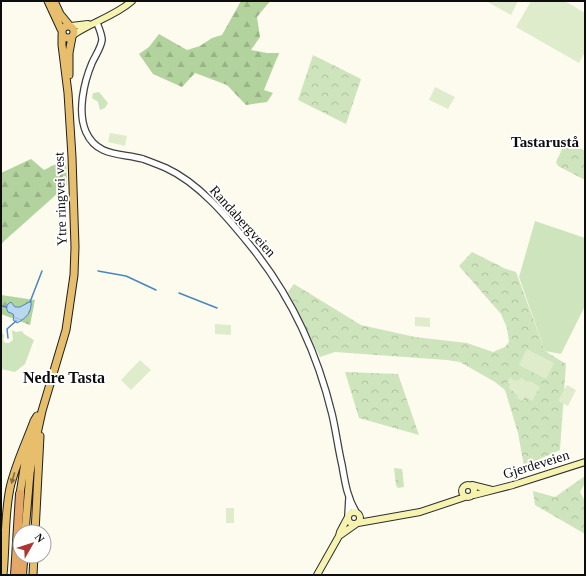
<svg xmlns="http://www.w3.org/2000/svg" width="586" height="576" font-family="Georgia,serif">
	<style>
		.grass { fill: #cee4bc }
		.forest { fill: url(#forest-firs) }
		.park { fill: url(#park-crowns) }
		.pitch { fill: #dfeccc }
		.water { fill: url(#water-ripples); stroke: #4887be }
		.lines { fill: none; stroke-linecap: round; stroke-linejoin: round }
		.stream { stroke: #4887be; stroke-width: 1.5 }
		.tertiary-casing { stroke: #404040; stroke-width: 8 }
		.secondary-casing { stroke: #2f2f2f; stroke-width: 8 }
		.trunk-casing { stroke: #1e1e1e; stroke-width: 9 }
		.motorway-casing { stroke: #1e1e1e; stroke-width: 10 }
		.tertiary { stroke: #fff; stroke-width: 5.5 }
		.secondary { stroke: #f6f3b1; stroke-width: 6 }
		.trunk { stroke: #e6be6c; stroke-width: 7 }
		.motorway { stroke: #e4a766; stroke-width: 8 }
		.oneway { fill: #846e41 }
		.labels { text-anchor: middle; stroke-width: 4; stroke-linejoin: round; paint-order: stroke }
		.street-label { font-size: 14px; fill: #0d0d0d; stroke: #fff }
		.neighbourhood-label { font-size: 15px; font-weight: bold; fill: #0d0d0d; stroke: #fff }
		.quarter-label { font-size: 16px; font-weight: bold; fill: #0d0d0d; stroke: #fff }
	</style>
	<defs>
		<pattern id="forest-firs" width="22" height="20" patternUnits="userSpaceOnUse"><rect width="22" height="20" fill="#b2d39d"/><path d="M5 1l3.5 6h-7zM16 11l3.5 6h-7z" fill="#98b486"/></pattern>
		<pattern id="park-crowns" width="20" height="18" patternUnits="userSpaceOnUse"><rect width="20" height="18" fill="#cee4bc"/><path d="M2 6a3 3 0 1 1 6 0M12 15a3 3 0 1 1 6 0" fill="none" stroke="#b0c2a0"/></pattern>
		<pattern id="water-ripples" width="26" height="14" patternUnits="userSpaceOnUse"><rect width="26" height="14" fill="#b9d7ef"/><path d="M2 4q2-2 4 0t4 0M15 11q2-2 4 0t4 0" fill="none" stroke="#9eb7cc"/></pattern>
	</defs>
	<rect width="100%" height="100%" fill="#fdfbee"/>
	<path class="grass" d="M535,221L585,238V306L561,354L545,351L519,277Z
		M1,329L4,336L3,340L5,343H9L13,340L12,330L16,332L22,331L24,334L34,340L25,364L15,372L1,369Z"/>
	<path class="forest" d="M241,1H270L257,17L260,37L251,50L267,53H279L264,90L273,93L267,102L246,105L227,85L195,73L182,87L153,74L139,54L149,47L159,34L187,50L200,46L212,38L222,35Z
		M31,159L44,170L66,159L67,185L3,242L1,246V173Z
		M1,295L35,300L30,325L1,314Z"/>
	<path class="park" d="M313,55L361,79L346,124L298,100Z
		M99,92L108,103L105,108L100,110L98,102L92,98L93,93Z
		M566,141L585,151V180L558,166L556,162Z
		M472,252L506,269L516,272L545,351L566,364L560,450L524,466L518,433L505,390L495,382L460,362L447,360L335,352L320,357L288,292L294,284L361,325L415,337L467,343L493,352L505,347L509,342L507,328L501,314L459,266Z
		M345,372L398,374L419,435L359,418Z
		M394,468L402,469L404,487L398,488L396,485Z
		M585,476V483L580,492L585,501V534L535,505L533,491L555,497Z"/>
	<path class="pitch" d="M486,1H518L511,15Z
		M531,1H565L585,13V52L579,63L516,27Z
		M435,87L455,97L448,109L429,100Z
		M110,133L127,136L125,146L108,142Z
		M415,317L430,318V327L415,326Z
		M215,324L231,325V335L215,334Z
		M527,349L554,363L546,379L519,365Z
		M140,360L151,370L131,390L121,380Z
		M510,377L515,381L522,378L526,381L532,382L540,387L532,401L525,396L523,401L517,398L518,396L509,388L510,384L507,383Z
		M567,385L576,390L568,406L558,401Z
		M226,508H234V523H226Z"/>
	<path class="water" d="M31,301C32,313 26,318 17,323L13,320L14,317L13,314L8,312L6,307L8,304L11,302L15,307H20Z"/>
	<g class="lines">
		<path class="stream" d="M98,271L126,276L156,290
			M179,293L217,308
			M30,302L42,271
			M1,306L7,307
			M8,338L7,329L16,321"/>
		<defs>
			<path id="tertiary" d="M97,23C99,28 102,35 102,40C101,48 95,56 92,63C84,82 77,112 86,132C97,157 121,153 143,159C151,162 159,165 166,168C199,183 227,217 249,244C290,294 317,352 332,414C336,431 338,448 342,465C345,482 347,497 356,512
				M348,515L349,498"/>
			<path id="secondary" d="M71,26L88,24
				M73,35C92,22 115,16 132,1
				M462 491a6 6 0 1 1 12 0a6 6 0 1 1-12 0Z
				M472,485L492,490
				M474,495L513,485L585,462
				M348 518a6 6 0 1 1 12 0a6 6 0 1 1-12 0Z
				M358,523L420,512L465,497
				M339,536L356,524
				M317,575L339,536L340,532L348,517"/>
			<path id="trunk" d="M48,1L61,29
				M54,1L60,14L69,25
				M62 32a6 6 0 1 1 12 0a6 6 0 1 1-12 0Z
				M69,75V53L72,37
				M20,494L25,462L33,431
				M25,532L30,473L35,443L42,411L66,330L74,275L75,247L72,157L68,93L62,45V35
				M35,532L40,436
				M3,575C6,546 4,517 10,488C15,465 26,443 34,421L37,416
				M33,575L34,556"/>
			<path id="motorway" d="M15,575L20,494
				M22,575L23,562"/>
		</defs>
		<use href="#tertiary" class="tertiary-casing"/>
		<use href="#secondary" class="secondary-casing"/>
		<use href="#trunk" class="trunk-casing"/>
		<use href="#motorway" class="motorway-casing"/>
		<use href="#tertiary" class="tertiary"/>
		<use href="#secondary" class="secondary"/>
		<use href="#trunk" class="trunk"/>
		<use href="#motorway" class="motorway"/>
	</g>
	<defs><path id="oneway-solid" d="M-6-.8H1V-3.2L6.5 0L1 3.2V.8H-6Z"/></defs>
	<use class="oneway" href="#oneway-solid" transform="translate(13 478) rotate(106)"/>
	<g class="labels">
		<g class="street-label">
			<text transform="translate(60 199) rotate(-92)" y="5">Ytre ringvei vest</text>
			<text transform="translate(243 221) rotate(48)" y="5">Randabergveien</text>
			<text transform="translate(536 464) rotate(-17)" y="5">Gjerdeveien</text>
		</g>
		<g class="neighbourhood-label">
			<text x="545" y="147">Tastarustå</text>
		</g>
		<g class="quarter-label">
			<text x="64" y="383">Nedre Tasta</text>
		</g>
	</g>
	<rect width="586" height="576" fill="none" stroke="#0d0d0d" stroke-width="4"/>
	<g transform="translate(32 544) rotate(51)"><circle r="19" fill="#ffffff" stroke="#9e9e9e"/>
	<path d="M0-3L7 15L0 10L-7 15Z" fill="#ad3634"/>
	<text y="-6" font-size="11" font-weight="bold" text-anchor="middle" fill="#0d0d0d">N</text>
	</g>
</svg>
